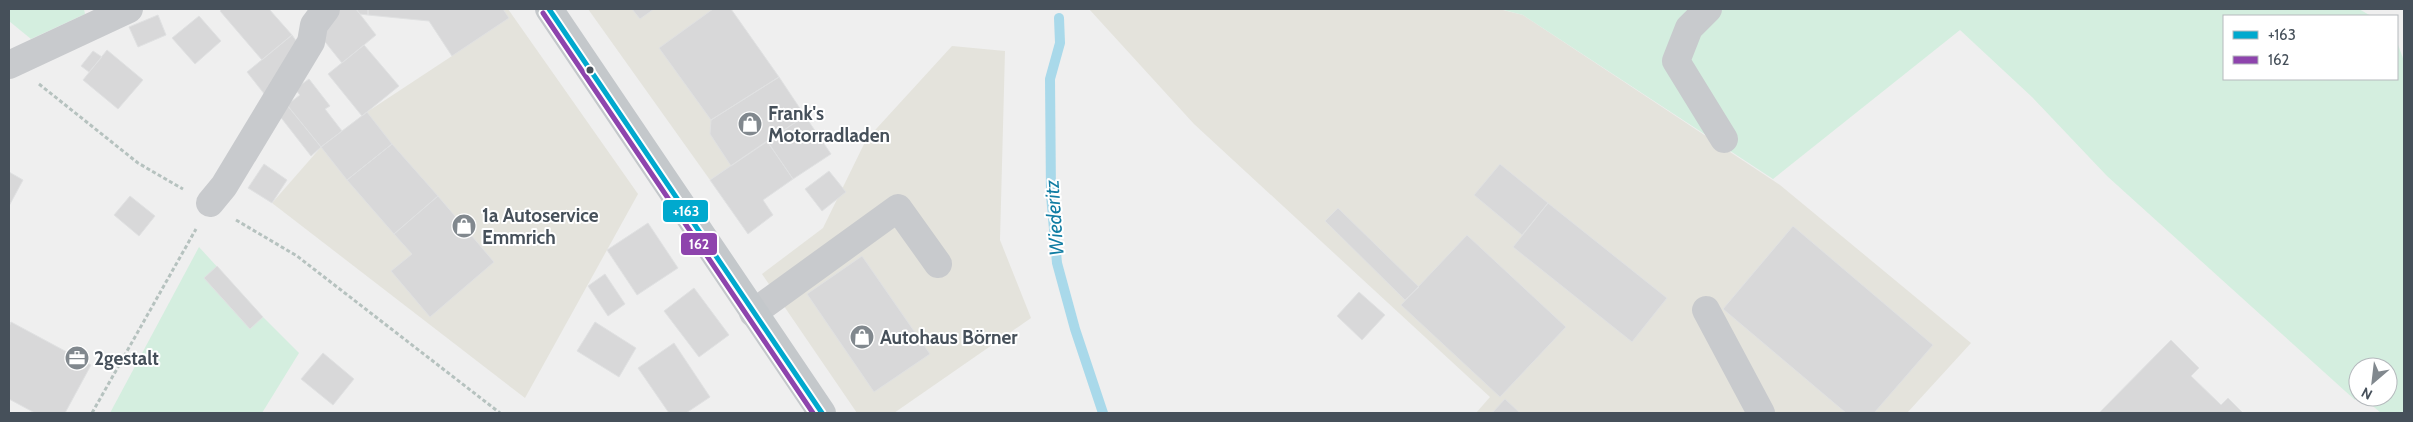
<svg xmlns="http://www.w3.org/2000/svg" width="2413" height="422" font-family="Cabin,sans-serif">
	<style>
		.commercial { fill: #e4e3dc }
		.green { fill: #d4eedf }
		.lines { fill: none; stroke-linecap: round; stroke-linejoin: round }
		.stream { stroke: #a9d9ea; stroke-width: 10 }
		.building { fill: #d8d8d9; stroke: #e0e1e2 }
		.path { stroke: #b6c2bf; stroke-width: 3; stroke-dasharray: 4 2.5; stroke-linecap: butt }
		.minor { stroke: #c8cacd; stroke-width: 28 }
		.major { stroke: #c4c8cb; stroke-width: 28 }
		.bus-1-casing { stroke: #fff; stroke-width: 9 }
		.bus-2-casing { stroke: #fff; stroke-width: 9 }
		.bus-1 { stroke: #00a9ce; stroke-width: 5 }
		.bus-2 { stroke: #8e44ad; stroke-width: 5 }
		.bus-dot { fill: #46505a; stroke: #fff; stroke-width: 2 }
		.labels { text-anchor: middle; stroke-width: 4; stroke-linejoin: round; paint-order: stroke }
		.poi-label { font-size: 19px; font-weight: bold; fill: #46505a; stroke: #fff; text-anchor: start }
		.water-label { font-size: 20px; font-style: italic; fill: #117da3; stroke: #fff }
		.line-badge { stroke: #fff; stroke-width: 2 }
		.badge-label { font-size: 14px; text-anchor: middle; font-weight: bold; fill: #fff }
	</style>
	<rect width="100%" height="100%" fill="#efefef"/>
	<path class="commercial" d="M356,9H508L638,194L525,398L272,203L321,147L367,112L452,56L429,21L360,14Z
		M588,9H731L805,116L710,180Z
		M1089,9H1499L1523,15L1780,185L1971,343L1907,413H1476L1490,397L1194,124Z
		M952,46L1005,51L1000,240L1031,318L894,413H857L762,274L823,228L866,140Z"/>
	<path class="green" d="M9,9H84L85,14L31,39L9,21Z
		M1500,9H2359L2371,16H2224V79H2397V42L2404,61V413H2381L2362,397H2388V367H2358V396L2355,400L2107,176L2032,97L1960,30L1773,179L1523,15Z
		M199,247L263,317L299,353L262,413H110Z"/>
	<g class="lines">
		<path class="stream" d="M1059,18L1060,43L1050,79L1051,195L1057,263L1075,329L1103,413"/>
	</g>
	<path class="building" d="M222,9H269L292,35L262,60L220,11Z
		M337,9H356L376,35L342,63L318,33Z
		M356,9H368V15L360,14Z
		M368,9H503L509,18L452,56L429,21L368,15Z
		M632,9H654L640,19Z
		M713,9H731L779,77L711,120L659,48Z
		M158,15L166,35L138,47L129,27Z
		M199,16L221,41L195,64L172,38Z
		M292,35L299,45L269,100L247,72Z
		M364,45L399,86L362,116L328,74Z
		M107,50L143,80L118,109L83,80Z
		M93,51L102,57L89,72L81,66Z
		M779,77L805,116L731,166L710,134L711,120Z
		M309,79L330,106L325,109L342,131L321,147L287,105L300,95L295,89Z
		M287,105L321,147L311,156L279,115Z
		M367,112L392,144L347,180L321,147Z
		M805,116L831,154L793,179L767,141Z
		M767,141L793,179L763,200L773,215L748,234L710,180Z
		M392,144L438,196L394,234L347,180Z
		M264,164L287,180L272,203L248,188Z
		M1500,164L1548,203L1522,235L1474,195Z
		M829,171L846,192L822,211L805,189Z
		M9,172L23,180L9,206Z
		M130,196L155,216L139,236L114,215Z
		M438,196L494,262L430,317L391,271L412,254L394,234Z
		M1548,203L1667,298L1632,342L1513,247Z
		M1338,208L1419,287L1405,300L1325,221Z
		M648,223L678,268L637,295L607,250Z
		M1793,226L1933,345L1874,413H1846L1723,309Z
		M1467,235L1566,327L1500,397L1401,305Z
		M862,256L930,354L874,392L807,294Z
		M217,266L263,317L250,329L204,278Z
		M605,274L625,304L608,316L588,286Z
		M694,288L729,335L699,357L664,311Z
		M1359,292L1385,315L1362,340L1337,316Z
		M11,322L91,365L65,413H35L9,399V327Z
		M595,322L636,348L619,377L577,351Z
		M2171,340L2199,368L2191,376L2221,405L2228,398L2243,413H2099Z
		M674,343L710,397L686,413H669L638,368Z
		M323,353L354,379L333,405L301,379Z
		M1505,399L1520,413H1492Z"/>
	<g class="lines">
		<path class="path" d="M39,84L138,163L183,189
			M236,220L297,256L500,413
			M92,413L196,229"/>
		<path class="minor" d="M1708,9L1689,28L1676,61L1724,139
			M9,65L129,9
			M210,203L224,186L311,42L314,25L326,9
			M1706,310L1761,413
			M753,313L898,208L938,264"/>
		<path class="major" d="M549,9L822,413"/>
		<defs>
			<path id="bus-1" d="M549,9L822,413"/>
			<path id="bus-2" d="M543,13L813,413"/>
		</defs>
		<use href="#bus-1" class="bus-1-casing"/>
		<use href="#bus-2" class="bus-2-casing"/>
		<use href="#bus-1" class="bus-1"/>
		<use href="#bus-2" class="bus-2"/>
	</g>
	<defs>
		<symbol id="shop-disc" viewBox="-11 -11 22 22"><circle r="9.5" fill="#81888e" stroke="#fff"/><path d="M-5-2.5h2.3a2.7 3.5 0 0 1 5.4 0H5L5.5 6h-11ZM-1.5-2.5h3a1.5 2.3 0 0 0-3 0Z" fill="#fff"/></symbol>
		<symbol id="office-disc" viewBox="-11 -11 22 22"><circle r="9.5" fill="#81888e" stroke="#fff"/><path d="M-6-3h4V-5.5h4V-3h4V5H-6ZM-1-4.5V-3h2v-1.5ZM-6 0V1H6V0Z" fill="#fff"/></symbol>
	</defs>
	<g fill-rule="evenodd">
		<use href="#shop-disc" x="736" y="110" width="28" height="28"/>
		<use href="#shop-disc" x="450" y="212" width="28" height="28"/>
		<use href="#shop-disc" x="848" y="323" width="28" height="28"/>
		<use href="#office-disc" x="63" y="344" width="28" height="28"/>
	</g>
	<circle class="bus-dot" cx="590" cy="70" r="4.5"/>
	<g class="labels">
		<g class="poi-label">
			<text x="768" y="120">Frank's<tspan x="768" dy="22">Motorradladen</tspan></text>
			<text x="482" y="222">1a Autoservice<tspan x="482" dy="22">Emmrich</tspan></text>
			<text x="880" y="344">Autohaus Börner</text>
			<text x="94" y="365">2gestalt</text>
		</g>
		<g class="water-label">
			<text transform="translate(1054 218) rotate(-94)" y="7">Wiederitz</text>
		</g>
	</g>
	<g class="line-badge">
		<rect x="662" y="199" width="47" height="24" rx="5" fill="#00a9ce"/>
		<rect x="680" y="232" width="38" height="24" rx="5" fill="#8e44ad"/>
	</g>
	<g class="badge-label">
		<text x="686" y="216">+163</text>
		<text x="699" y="249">162</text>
	</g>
	<rect width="2413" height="422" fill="none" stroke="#46505a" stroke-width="20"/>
	<rect x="2223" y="15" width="175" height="65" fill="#ffffff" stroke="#b5b9bd"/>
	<rect x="2233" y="31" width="25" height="8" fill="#00a9ce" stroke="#b5b9bd"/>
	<text x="2268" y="40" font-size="15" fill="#46505a">+163</text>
	<rect x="2233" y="56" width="25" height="8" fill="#8e44ad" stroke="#b5b9bd"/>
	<text x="2268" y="65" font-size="15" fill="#46505a">162</text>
	<g transform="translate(2373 382) rotate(208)"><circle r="24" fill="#ffffff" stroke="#b5b9bd"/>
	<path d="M0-4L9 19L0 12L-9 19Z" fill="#81888e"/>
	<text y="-8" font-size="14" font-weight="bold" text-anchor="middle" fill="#46505a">N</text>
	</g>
</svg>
